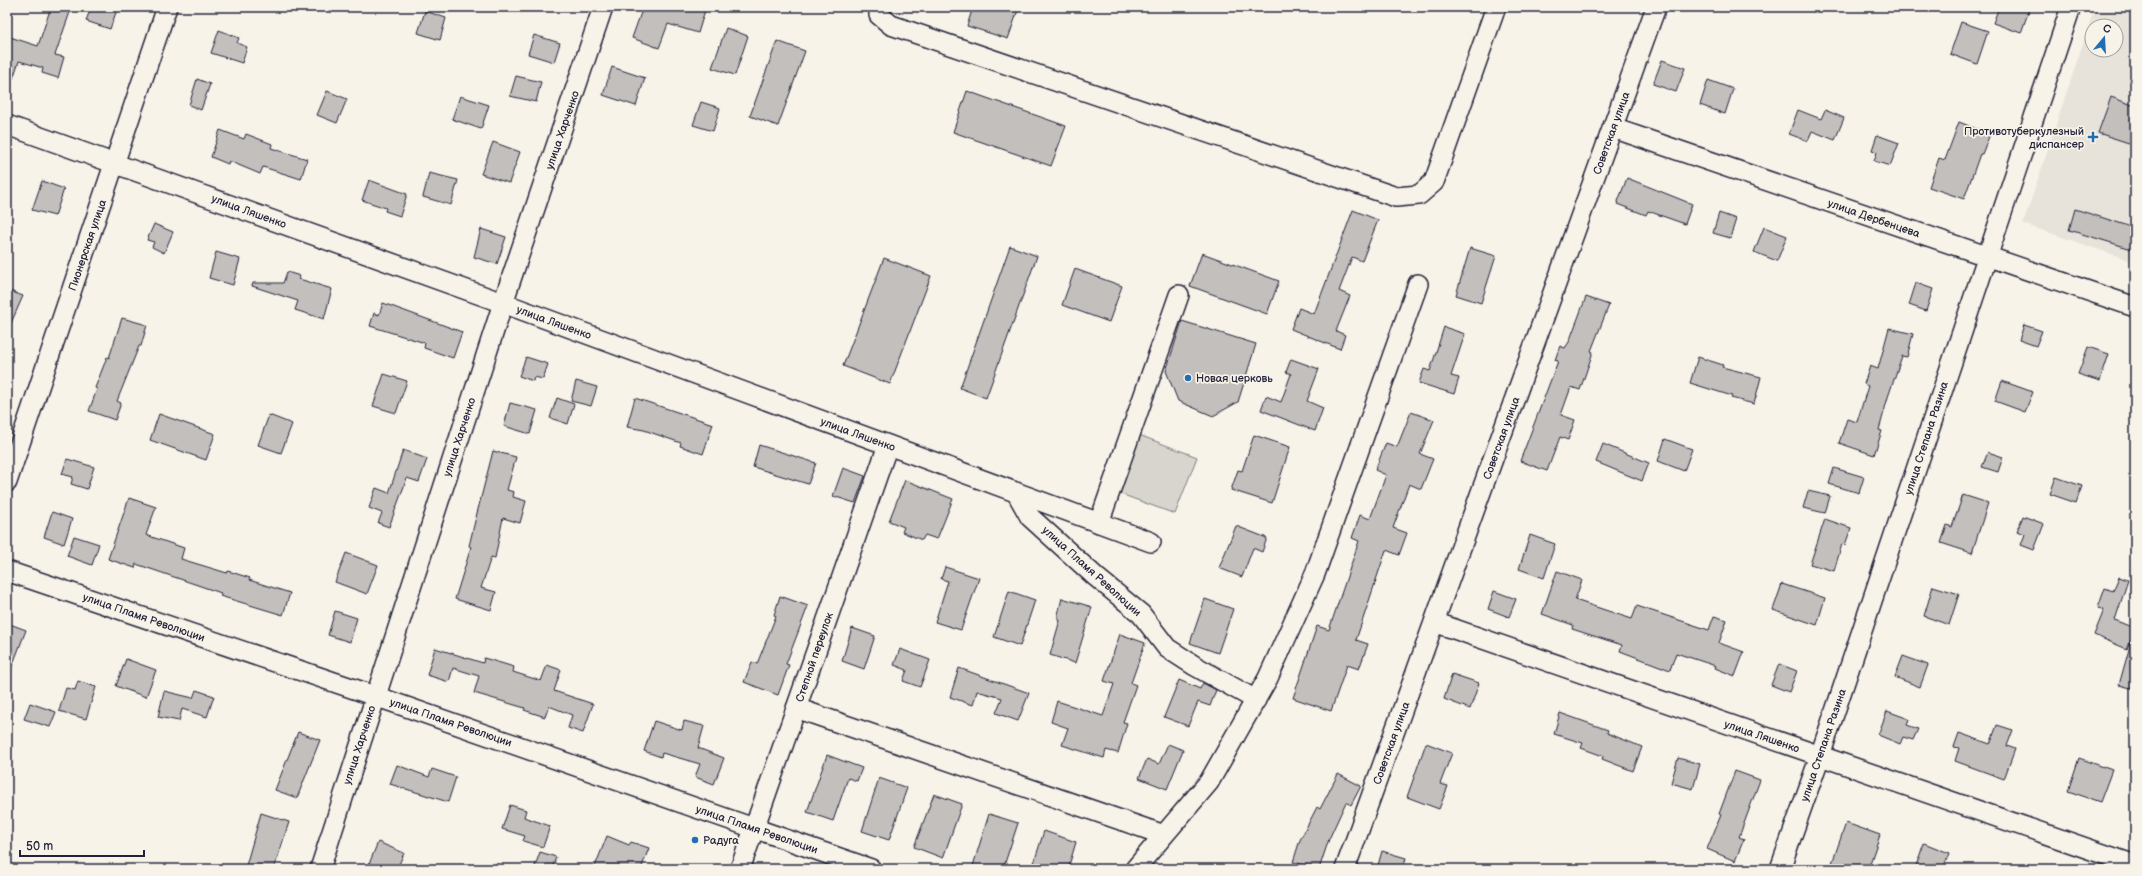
<svg xmlns="http://www.w3.org/2000/svg" width="2142" height="876" font-family="'Balsamiq Sans',sans-serif">
	<style>
		.built { fill: #e7e3db; fill-rule: evenodd }
		.green { fill: #d8d5cf; stroke: #7d7c85 }
		.building { fill: #c2bfbd; stroke: #22223b }
		.lines { fill: none; stroke-linecap: round; stroke-linejoin: round }
		.minor-casing { stroke: #22223b; stroke-width: 22 }
		.minor { stroke: #f7f3e8; stroke-width: 19 }
		.poi-dot { fill: #1f6fb2; stroke: #f7f3e8; stroke-width: 1.5 }
		.labels { text-anchor: middle; stroke-width: 3.5; stroke-linejoin: round; paint-order: stroke }
		.street-label { font-size: 11px; fill: #22223b; stroke: #f7f3e8 }
		.poi-label { font-size: 11px; fill: #22223b; stroke: #f7f3e8; text-anchor: start }
	</style>
	<rect width="100%" height="100%" fill="#f7f3e8"/>
	<filter id="ink" filterUnits="userSpaceOnUse"><feTurbulence type="fractalNoise" baseFrequency=".025" numOctaves="2"/><feDisplacementMap in="SourceGraphic" scale="8" xChannelSelector="R" yChannelSelector="G"/><feConvolveMatrix kernelMatrix="1 2 1 2 8 2 1 2 1" color-interpolation-filters="sRGB"/></filter>
	<g filter="url(#ink)">
		<path class="built" d="M2095,7H2135V262L2023,224ZM2092,26H2116V50H2092Z"/>
		<path class="green" d="M1139,435L1197,457L1175,514L1118,493Z"/>
		<path class="building" d="M51,7L70,12L55,55L64,57L58,78L42,73L43,68L19,61L9,90L7,89V47L10,37L38,46Z
			M91,7H118L110,29L86,21Z
			M643,7H706L698,33L668,24L659,48L632,38Z
			M973,7H1019L1008,39L967,26Z
			M1999,7H2030L2021,33L1993,23Z
			M425,11L446,18L440,40L418,33Z
			M1961,22L1988,31L1977,64L1950,54Z
			M726,28L748,36L735,75L712,68Z
			M219,30L239,38L237,43L247,47L242,63L211,53Z
			M534,35L560,43L554,62L528,54Z
			M777,41L805,51L778,126L750,116Z
			M1662,60L1685,68L1676,92L1653,84Z
			M612,67L645,78L636,106L603,95Z
			M516,76L541,82L536,102L510,96Z
			M197,79L210,84L201,110L189,105Z
			M1708,80L1733,89L1725,114L1700,105Z
			M327,91L347,99L337,123L317,115Z
			M967,91L1066,126L1051,166L953,132Z
			M460,96L489,105L481,129L452,119Z
			M2111,97L2135,106V145L2098,133Z
			M701,102L720,108L713,131L693,125Z
			M1798,110L1821,119L1825,110L1844,118L1835,140L1812,131L1808,141L1789,134Z
			M1959,122L1990,134L1982,154H1980L1964,199L1929,187L1939,158L1945,160Z
			M220,130L244,139L246,134L272,144L271,148L307,159L301,179L263,167L260,174L229,161L228,164L211,157Z
			M1877,135L1899,143L1890,166L1874,161L1877,152L1872,150Z
			M493,142L520,152L509,183L481,174Z
			M429,173L458,180L451,205L423,197Z
			M1627,178L1692,204L1685,224L1648,211L1646,215L1617,204Z
			M369,180L407,194L400,216L385,211L386,208L362,200Z
			M42,181L64,189L55,216L32,210Z
			M2075,209L2135,228V250L2069,230Z
			M1353,210L1378,220L1362,261L1352,257L1339,291L1350,296L1336,331L1345,335L1340,349L1291,329L1299,308L1314,314Z
			M1719,213L1736,219L1730,238L1713,233Z
			M154,224L173,232L164,253L152,247L154,242L147,240Z
			M1764,227L1787,236L1777,261L1754,252Z
			M481,229L506,237L497,264L474,257Z
			M1010,246L1037,256L986,398L960,388Z
			M1470,248L1496,256L1481,303L1456,295Z
			M216,252L240,259L233,285L209,278Z
			M1202,253L1279,281L1267,314L1190,286Z
			M884,258L931,276L890,384L843,366Z
			M1075,269L1122,286L1109,322L1062,305Z
			M287,272L300,276L299,279L332,289L324,319L295,310L298,301L252,286L253,283H283Z
			M1916,283L1933,289L1926,311L1909,305Z
			M7,290L23,296L7,332Z
			M1586,297L1609,305L1591,351L1593,352L1580,390L1571,387L1561,415L1575,420L1568,440L1560,437L1547,471L1520,461L1558,361L1555,360L1560,346L1565,348L1569,342Z
			M383,303L462,332L453,358L424,348L425,343L370,326L374,313L379,315Z
			M122,318L147,325L141,346H139L117,401L121,403L115,420L89,411L97,389L95,388L107,357L109,358Z
			M1182,321L1256,344L1238,402L1213,416L1178,401L1166,371Z
			M2024,325L2042,331L2036,346L2019,340Z
			M1444,327L1465,334L1451,376L1459,378L1454,394L1419,383L1424,369L1430,371Z
			M1889,328L1913,334L1907,357L1902,356L1888,397L1879,430L1882,431L1874,455L1839,443L1847,419L1857,422L1868,386L1864,384L1870,366L1878,369Z
			M2088,347L2109,354L2100,381L2078,374Z
			M526,357L548,364L543,379L534,377L533,381L519,376Z
			M1698,357L1723,365L1722,367L1761,377L1754,404L1731,398L1732,396L1690,383Z
			M1291,359L1319,369L1307,401L1323,408L1315,431L1261,410L1266,396L1281,402L1291,374L1286,372Z
			M384,374L407,381L396,413L373,406Z
			M576,381L597,387L591,406L571,401Z
			M2002,381L2033,392L2025,412L1995,401Z
			M557,398L574,404L568,424L550,418Z
			M635,398L713,424L703,454L680,446L681,443L644,430L627,427Z
			M510,403L537,410L530,434L504,426Z
			M1411,412L1434,420L1420,454L1433,459L1421,489L1409,484L1393,528L1407,533L1399,555L1386,550L1356,640L1368,644L1359,669L1347,665L1331,711L1293,698L1317,626L1329,630L1359,541L1352,538L1360,515L1370,519L1386,475L1375,470L1386,443L1397,447Z
			M159,414L215,434L206,460L150,440Z
			M269,415L292,424L281,453L258,445Z
			M1254,435L1290,447L1272,503L1231,490L1238,470L1242,471Z
			M1665,439L1692,449L1684,471L1658,461Z
			M1603,444L1649,463L1642,481L1596,462Z
			M759,445L816,463L808,484L753,467Z
			M403,450L427,459L419,482L407,478L389,527L378,523L382,513L369,508L376,488L389,493Z
			M493,451L516,457L507,490L514,492L513,497L526,501L520,523L503,518L495,558L491,557L481,588L496,592L491,610L455,599L471,547L469,546L475,521Z
			M1988,452L2003,457L1998,472L1982,467Z
			M67,459L94,467L87,489L71,484L73,477L62,474Z
			M843,468L865,476L855,503L833,496Z
			M1834,468L1864,477L1859,493L1829,484Z
			M2056,477L2082,486L2076,503L2050,494Z
			M905,480L953,499L937,539L925,535L922,540L902,532L904,527L889,521Z
			M1808,491L1830,496L1825,513L1803,508Z
			M1963,495L1988,503L1972,553L1941,543L1947,525L1952,527Z
			M129,498L156,507L146,535L184,548L181,559L227,573L228,571L250,578L249,580L290,593L283,615L220,596L221,593L136,564L135,568L108,559Z
			M52,512L72,519L64,544L44,537Z
			M2023,516L2044,524L2034,550L2021,545L2025,534L2017,531Z
			M1825,519L1851,528L1845,545L1842,544L1834,571L1810,564Z
			M1236,526L1267,538L1262,552L1253,548L1242,577L1219,568Z
			M1530,535L1555,544L1544,578L1519,569Z
			M74,536L99,544L92,565L67,556Z
			M346,553L378,565L367,594L335,582Z
			M945,567L979,578L961,630L935,622L948,581L941,579Z
			M1557,571L1582,580L1575,600L1632,619L1637,606L1709,630L1714,616L1727,620L1719,643L1744,652L1735,676L1715,668L1716,666L1676,653L1670,670L1620,651L1622,645L1572,629L1573,625L1542,614Z
			M2119,577L2128,580L2115,620L2135,628L2127,649L2094,635L2104,610L2098,608L2105,588L2113,591Z
			M1782,584L1825,598L1817,625L1773,610Z
			M1933,586L1959,594L1949,625L1924,616Z
			M1009,591L1035,600L1020,646L994,637Z
			M1494,591L1516,599L1509,617L1488,609Z
			M780,596L808,606L786,664L789,665L778,695L744,682L752,662L757,664L776,616L774,615Z
			M1062,598L1092,607L1075,663L1050,655L1060,620H1058V614Z
			M1205,599L1233,609L1218,653L1190,643Z
			M335,611L357,618L350,642L328,635Z
			M7,623L26,630L8,677H7Z
			M852,628L875,636L864,669L842,661Z
			M1120,634L1145,643L1131,683L1136,685L1123,722L1127,723L1118,753L1106,750L1104,758L1062,745L1068,728L1051,722L1057,701L1103,716L1114,684L1104,681Z
			M2131,642H2135V689L2119,685Z
			M435,648L483,663L484,658L514,667L513,672L541,681L547,665L561,670L554,691L593,704L583,733L568,728L572,715L549,706L545,717L524,710L525,708L474,693L479,676L453,668L449,682L427,675Z
			M900,649L930,660L920,687L903,681L907,670L894,665Z
			M1903,656L1928,665L1920,687L1895,677Z
			M126,659L156,670L146,697L116,686Z
			M1779,664L1797,671L1789,692L1771,685Z
			M959,668L1029,693L1018,721L996,713L1002,698L977,691L973,705L950,697Z
			M1452,674L1479,683L1470,709L1444,699Z
			M1179,680L1200,689L1203,683L1216,690L1210,706L1198,702L1188,726L1164,717Z
			M78,681L96,687L86,719L59,711L66,688L75,690Z
			M196,690L214,696L207,717L182,709L179,721L158,717L164,691L193,698Z
			M30,703L56,712L50,727L24,719Z
			M1887,711L1909,719L1907,725L1918,729L1913,740L1903,737L1900,744L1878,735Z
			M1560,713L1608,730L1607,733L1642,747L1633,771L1602,759L1603,756L1581,748L1583,743L1554,734Z
			M654,721L682,730L684,721L704,726L698,748L724,758L714,784L695,777L700,764L662,753L661,757L644,751Z
			M1997,725L2013,730L2007,746L2015,749L2004,779L1955,761L1959,748L1954,747L1959,733L1990,744Z
			M298,732L320,740L297,798L275,790Z
			M1426,743L1452,753L1440,784L1448,786L1439,809L1407,797Z
			M1168,744L1183,750L1167,789L1139,778L1147,759L1159,764Z
			M827,755L862,768L857,781L848,778L833,821L807,812Z
			M1678,758L1700,764L1693,789L1671,783Z
			M2079,758L2112,770L2100,802L2068,791Z
			M397,765L429,777L432,769L456,777L448,802L390,784Z
			M1735,771L1760,780L1739,837L1744,839L1735,861L1707,849L1721,815L1719,814Z
			M1338,774L1361,786L1351,805L1346,802L1329,839L1319,869L1293,862L1300,840L1317,807L1320,809Z
			M879,778L907,788L889,840L862,831Z
			M934,794L962,804L943,858L914,847Z
			M510,805L526,810L524,817L550,826L543,847L523,841L525,836L502,829Z
			M261,813L289,822L274,869H245Z
			M989,814L1018,823L1003,869H972Z
			M1846,823L1880,835L1868,869H1830Z
			M1044,831L1076,842L1068,869H1032Z
			M607,836L629,845L631,842L649,848L641,869H594Z
			M378,842L404,853L397,869H367Z
			M1924,843L1949,853L1943,869H1924L1916,866Z
			M1382,851L1406,858L1403,869H1377Z
			M540,852L556,857L552,869H534Z"/>
		<g class="lines">
			<defs>
				<path id="minor" d="M879,7V15L891,25L1396,197L1419,195L1434,182L1496,7
					M7,125L503,303L1151,542
					M1613,128L2135,307
					M7,482L167,7
					M1016,492L1030,517L1096,577L1141,614L1167,648L1195,666L1256,700
					M1099,523L1179,295
					M7,571L375,696L871,869
					M1434,622L2135,865
					M796,708L1164,835
					M320,869L503,303L603,7
					M740,869L888,445
					M1135,869L1209,782L1268,678L1315,574L1418,284
					M1345,869L1656,7
					M1780,869L1820,756L2071,7"/>
			</defs>
			<use href="#minor" class="minor-casing"/>
			<use href="#minor" class="minor"/>
		</g>
	</g>
	<g class="poi-dot">
		<path d="M2091 131h4v4h4v4h-4v4h-4v-4h-4v-4h4z"/>
		<circle cx="1188" cy="378" r="4"/>
		<circle cx="695" cy="840" r="4"/>
	</g>
	<g class="labels">
		<g class="street-label">
			<text transform="translate(562 130) rotate(-71)" y="4">улица Харченко</text>
			<text transform="translate(1611 133) rotate(-70)" y="4">Советская улица</text>
			<text transform="translate(249 211) rotate(20)" y="4">улица Ляшенко</text>
			<text transform="translate(1874 218) rotate(19)" y="4">улица Дербенцева</text>
			<text transform="translate(87 245) rotate(-71)" y="4">Пионерская улица</text>
			<text transform="translate(554 322) rotate(20)" y="4">улица Ляшенко</text>
			<text transform="translate(858 434) rotate(20)" y="4">улица Ляшенко</text>
			<text transform="translate(459 437) rotate(-72)" y="4">улица Харченко</text>
			<text transform="translate(1501 438) rotate(-70)" y="4">Советская улица</text>
			<text transform="translate(1926 438) rotate(-72)" y="4">улица Степана Разина</text>
			<text transform="translate(1092 571) rotate(42)" y="4">улица Пламя Революции</text>
			<text transform="translate(144 617) rotate(19)" y="4">улица Пламя Революции</text>
			<text transform="translate(814 657) rotate(-71)" y="4">Степной переулок</text>
			<text transform="translate(451 722) rotate(19)" y="4">улица Пламя Революции</text>
			<text transform="translate(1762 736) rotate(19)" y="4">улица Ляшенко</text>
			<text transform="translate(1391 743) rotate(-70)" y="4">Советская улица</text>
			<text transform="translate(359 745) rotate(-72)" y="4">улица Харченко</text>
			<text transform="translate(1823 745) rotate(-71)" y="4">улица Степана Разина</text>
			<text transform="translate(757 829) rotate(19)" y="4">улица Пламя Революции</text>
		</g>
		<g class="poi-label">
			<text x="2084" y="135" text-anchor="end">Противотуберкулезный<tspan x="2084" dy="13">диспансер</tspan></text>
			<text x="1196" y="382">Новая церковь</text>
			<text x="703" y="844">Радуга</text>
		</g>
	</g>
	<rect width="2142" height="876" fill="none" stroke="#f7f3e8" stroke-width="24"/>
	<rect x="12" y="12" width="2118" height="852" fill="none" stroke="#22223b" stroke-width="1.5" filter="url(#ink)"/>
	<g transform="translate(2104 38) rotate(18)"><circle r="19" fill="#f7f3e8" stroke="#a29fa3"/>
	<path d="M0-3L7 15L0 10L-7 15Z" fill="#1f6fb2"/>
	<text y="-6" font-size="11" font-weight="bold" text-anchor="middle" fill="#22223b">С</text>
	</g>
	<path d="M20 850v6h124v-6" fill="none" stroke="#22223b" stroke-width="2"/>
	<text x="26" y="850" font-size="12" fill="#22223b" stroke="#f7f3e8" stroke-width="3" paint-order="stroke">50 m</text>
</svg>
